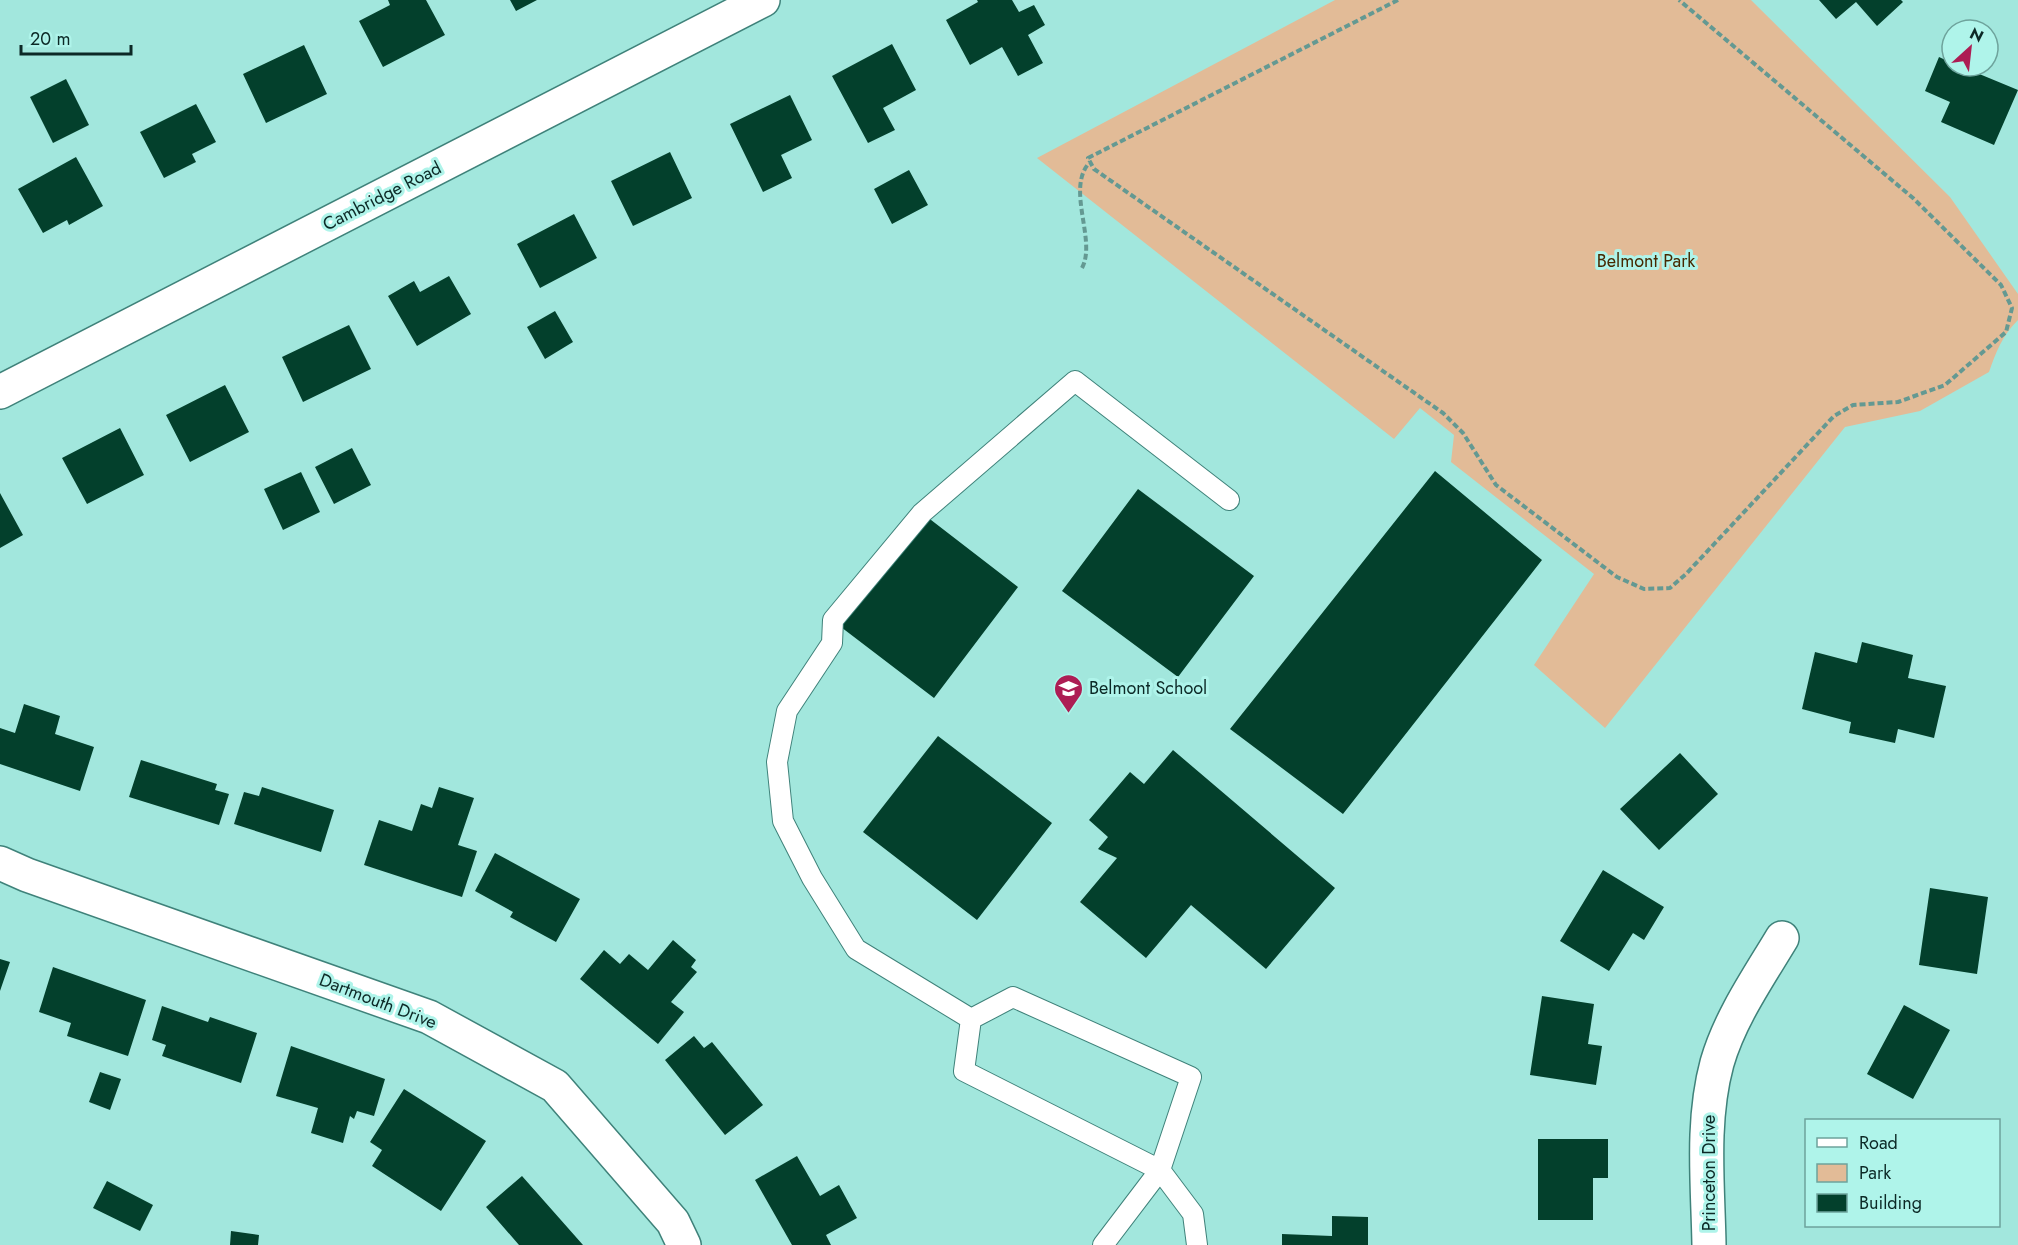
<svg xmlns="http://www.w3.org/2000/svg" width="2018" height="1245" font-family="Jost,sans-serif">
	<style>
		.green { fill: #e2bb97 }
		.building { fill: #03402c }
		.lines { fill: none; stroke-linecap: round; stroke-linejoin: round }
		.lane-casing { stroke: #3f827a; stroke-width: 22 }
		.street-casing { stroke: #3f827a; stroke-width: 36 }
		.path { stroke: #649992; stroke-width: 4; stroke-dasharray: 6 3; stroke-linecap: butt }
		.lane { stroke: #fff; stroke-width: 20 }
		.street { stroke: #fff; stroke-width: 33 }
		.labels { text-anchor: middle; stroke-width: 6; stroke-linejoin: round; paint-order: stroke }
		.street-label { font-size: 18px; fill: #0c2926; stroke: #aff4ea }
		.park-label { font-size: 18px; fill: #472801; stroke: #aff4ea }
		.poi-label { font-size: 18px; fill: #0c2926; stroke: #aff4ea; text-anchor: start }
	</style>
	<rect width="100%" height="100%" fill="#a2e7dd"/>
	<path class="green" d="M1335,0H1751L1950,197L2018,294V320C2002,336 1996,352 1989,372L1920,411L1845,427L1605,728L1534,665L1594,574L1451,462L1454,435L1420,408L1394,439L1037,158Z"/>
	<path class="building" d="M388,0H426L445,35L383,67L359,21L390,5Z
		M510,0H537L516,11Z
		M977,0H1012L1019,12L1034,5L1045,25L1028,35L1043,63L1018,76L1002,47L970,65L946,20L978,2Z
		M1819,0H1901L1903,2L1877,26L1856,2L1836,19Z
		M892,44L916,90L883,108L895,130L868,143L832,76Z
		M304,45L327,94L266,123L243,74Z
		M1939,57L1952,63V66H1960L2018,90L1994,145L1941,122L1950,102L1925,91Z
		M66,79L89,125L53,143L30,97Z
		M790,95L812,140L781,155L792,178L763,192L730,124Z
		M196,104L216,142L192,154L196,162L164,178L140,132Z
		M670,152L692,198L633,226L611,181Z
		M76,157L103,206L69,225L67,220L43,233L18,189Z
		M909,170L928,205L892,224L874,189Z
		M574,214L597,258L540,288L517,244Z
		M449,276L471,314L417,346L388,296L414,281L420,292Z
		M555,311L573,342L545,359L527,327Z
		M349,325L371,369L303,402L282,357Z
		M225,385L249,432L190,462L166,415Z
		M120,428L144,475L87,504L62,458Z
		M352,448L371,485L334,504L315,467Z
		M1435,471L1542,560L1343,814L1230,729Z
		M301,472L320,512L283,530L264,489Z
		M1138,489L1254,576L1178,677L1062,591Z
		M0,493L23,535L0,548Z
		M922,513L1018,587L934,698L837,624Z
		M1862,642L1913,655L1908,678L1946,686L1934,738L1898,729L1895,743L1849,733L1851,722L1802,709L1815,652L1857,663Z
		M24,704L60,716L55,734L94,747L80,791L0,764V728L15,733Z
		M938,736L1052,823L977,920L863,832Z
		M1173,750L1335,888L1266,969L1191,905L1146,958L1080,902L1117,858L1098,849L1108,837L1089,820L1130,772L1144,784Z
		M1680,753L1718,794L1659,850L1620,809Z
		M141,760L217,784L215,790L229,794L219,825L129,797Z
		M262,787L334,810L321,852L234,824L244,792L259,796Z
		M439,787L474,798L458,845L477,851L462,897L364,865L379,820L412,831L421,804L432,808Z
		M495,853L580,899L556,942L510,917L513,912L475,891Z
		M1603,870L1664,907L1644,940L1633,933L1609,971L1560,941Z
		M1930,888L1988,897L1977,974L1919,965Z
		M673,940L696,960L691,967L697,972L671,1002L684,1012L658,1044L580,979L604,950L620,964L629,954L648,970Z
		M0,959L10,962L0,991Z
		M53,967L146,1000L128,1056L67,1036L71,1023L39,1012Z
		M1542,996L1594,1004L1588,1044L1602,1046L1596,1085L1530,1075Z
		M1904,1005L1950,1030L1913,1099L1867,1074Z
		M162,1006L208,1022L210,1017L257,1033L241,1083L162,1056L166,1045L152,1040Z
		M694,1036L704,1048L712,1042L763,1105L725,1135L665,1060Z
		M291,1046L385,1079L374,1116L357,1111L354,1119L350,1116L343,1143L311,1133L318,1108L276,1096Z
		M100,1072L121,1079L110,1110L89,1102Z
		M404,1089L486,1141L441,1211L372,1166L382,1150L370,1142Z
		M1538,1139H1608V1178H1593V1220H1538Z
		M797,1156L820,1196L839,1185L857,1218L826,1235L831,1245H792L755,1180Z
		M522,1176L583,1245H519L486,1207Z
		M107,1181L153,1205L140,1231L93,1208Z
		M1332,1216L1368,1217V1245H1282V1234L1332,1236Z
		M231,1231L259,1235L258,1245H230Z"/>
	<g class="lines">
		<defs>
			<path id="lane" d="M971,1019L856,949L812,878L783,821L777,762L787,711L832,643L833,620L922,513L1075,381L1229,500
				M971,1019L1013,997L1191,1077L1160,1170L1103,1245
				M971,1019L964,1071L1160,1170L1193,1214L1197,1245"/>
			<path id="street" d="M0,392L763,0
				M0,863L27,875L429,1017L555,1086L673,1222L684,1245
				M1709,1245C1708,1185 1701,1122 1717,1063C1730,1018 1758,978 1782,938"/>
		</defs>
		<use href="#lane" class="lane-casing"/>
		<use href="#street" class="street-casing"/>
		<path class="path" d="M1398,0L1088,158L1094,169L1443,413L1463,433L1496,485L1617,577L1644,589L1670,588L1686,574L1834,416L1853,405L1898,402L1945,385L2006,332L2012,308L2001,285L1913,198L1679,0
			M1082,268C1097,240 1065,188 1090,162"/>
		<use href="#lane" class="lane"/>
		<use href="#street" class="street"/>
	</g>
	<defs>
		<symbol id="school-pin" viewBox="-11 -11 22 30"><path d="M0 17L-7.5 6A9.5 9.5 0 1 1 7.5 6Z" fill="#ad1d54" stroke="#aff4ea"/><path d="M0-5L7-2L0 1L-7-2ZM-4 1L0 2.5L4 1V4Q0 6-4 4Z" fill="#fff"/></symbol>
	</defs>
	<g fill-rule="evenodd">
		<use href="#school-pin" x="1052" y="672" width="33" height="45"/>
	</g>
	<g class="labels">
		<g class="street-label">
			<text transform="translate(382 196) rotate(-27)" y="6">Cambridge Road</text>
			<text transform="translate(378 1001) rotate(21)" y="6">Dartmouth Drive</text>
			<text transform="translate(1709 1173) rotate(-90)" y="6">Princeton Drive</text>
		</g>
		<g class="park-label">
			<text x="1646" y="267">Belmont Park</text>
		</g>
		<g class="poi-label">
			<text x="1089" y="694">Belmont School</text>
		</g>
	</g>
	<rect x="1805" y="1119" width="195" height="108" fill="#aff4ea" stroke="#6ea39c" stroke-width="1.5"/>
	<rect x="1817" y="1138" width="30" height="9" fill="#ffffff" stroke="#6ea39c" stroke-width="1.5"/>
	<text x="1859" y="1149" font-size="18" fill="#0c2926">Road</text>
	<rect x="1817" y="1164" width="30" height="18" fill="#e2bb97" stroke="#6ea39c" stroke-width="1.5"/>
	<text x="1859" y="1179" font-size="18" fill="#0c2926">Park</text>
	<rect x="1817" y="1194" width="30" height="18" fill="#03402c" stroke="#6ea39c" stroke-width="1.5"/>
	<text x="1859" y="1209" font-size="18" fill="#0c2926">Building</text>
	<g transform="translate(1970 48) rotate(27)"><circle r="28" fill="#aff4ea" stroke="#6ea39c" stroke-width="1.5"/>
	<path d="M0-4.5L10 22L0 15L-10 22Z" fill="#ad1d54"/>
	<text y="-9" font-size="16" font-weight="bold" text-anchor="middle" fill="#0c2926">N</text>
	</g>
	<path d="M21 45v9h110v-9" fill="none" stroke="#0c2926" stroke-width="3"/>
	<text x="30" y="45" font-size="18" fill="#0c2926" stroke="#aff4ea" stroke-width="4.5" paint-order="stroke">20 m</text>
</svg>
